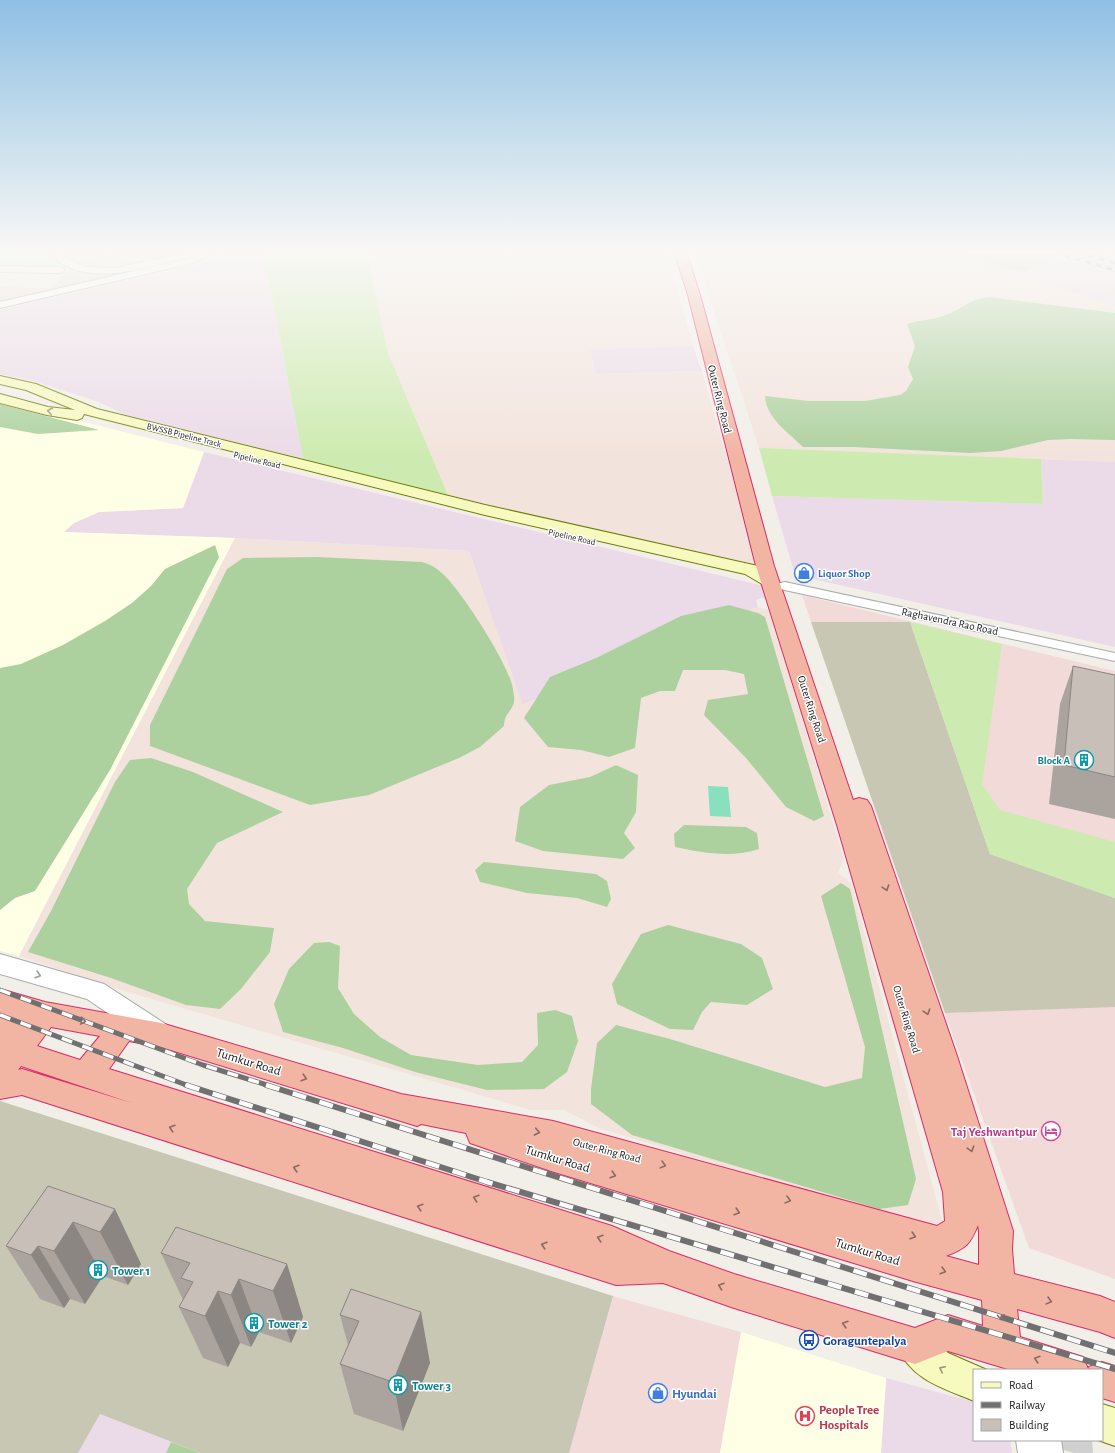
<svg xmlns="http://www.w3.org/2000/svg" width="1115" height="1453" font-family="'Alegreya Sans',sans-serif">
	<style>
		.residential { fill: #e0dfdf }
		.commercial { fill: #f2dad9 }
		.industrial { fill: #ebdbe8 }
		.education { fill: #ffffe5 }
		.religious { fill: #d0d0d0 }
		.military { fill: #f3e3dd }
		.construction { fill: #c7c7b4 }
		.grass { fill: #cdebb0 }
		.forest { fill: #add19e }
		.park { fill: #c8facc }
		.pitch { fill: #88e0be }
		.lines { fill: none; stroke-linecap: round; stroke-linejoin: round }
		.minor-casing { stroke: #a9a9a9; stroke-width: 2 }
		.tertiary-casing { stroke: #a9a9a9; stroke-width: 2 }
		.secondary-casing { stroke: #707d05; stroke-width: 2 }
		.trunk-casing { stroke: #dc2a67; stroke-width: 2 }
		.minor { fill: #fff; fill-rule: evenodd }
		.tertiary { fill: #fff; fill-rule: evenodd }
		.secondary { fill: #f7fabf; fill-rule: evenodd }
		.trunk { fill: #f2b4a3; fill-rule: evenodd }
		.rail-far2-casing { stroke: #707070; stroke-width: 3 }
		.rail-far1-casing { stroke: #707070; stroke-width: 5 }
		.rail-casing { stroke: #707070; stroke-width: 6 }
		.rail-far2 { stroke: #fff; stroke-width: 2; stroke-dasharray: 5.5; stroke-linecap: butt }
		.rail-far1 { stroke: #fff; stroke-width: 3.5; stroke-dasharray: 11; stroke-linecap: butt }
		.rail { stroke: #fff; stroke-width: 4.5; stroke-dasharray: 14; stroke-linecap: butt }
		.wall { fill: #aba49e }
		.shaded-wall { fill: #8b8681 }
		.building { fill: #c7bfb8; stroke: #8b8681 }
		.oneway { stroke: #979978 }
		.oneway2 { stroke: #8a6b62 }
		.oneway3 { stroke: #9c9c9c }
		.labels { text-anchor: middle; stroke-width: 3; stroke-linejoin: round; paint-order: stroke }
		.far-street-label { font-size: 9px; fill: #222; stroke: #fff }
		.street-label { font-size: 11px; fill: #222; stroke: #fff }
		.shop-label { font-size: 11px; font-weight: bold; fill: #366cbe; stroke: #fff; text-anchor: start }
		.culture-label { font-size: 11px; font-weight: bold; fill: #0d838f; stroke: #fff; text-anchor: end }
		.near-street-label { font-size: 13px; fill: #222; stroke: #fff }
		.near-hotel-label { font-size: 13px; font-weight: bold; fill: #b23c85; stroke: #fff; text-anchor: end }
		.near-culture-label { font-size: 13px; font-weight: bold; fill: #0d838f; stroke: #fff; text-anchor: start }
		.near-transit-label { font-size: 13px; font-weight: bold; fill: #164399; stroke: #fff; text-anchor: start }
		.near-shop-label { font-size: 13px; font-weight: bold; fill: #366cbe; stroke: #fff; text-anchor: start }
		.near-health-label { font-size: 13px; font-weight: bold; fill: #be3a42; stroke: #fff; text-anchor: start }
	</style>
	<rect width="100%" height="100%" fill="#f2efe9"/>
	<path class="residential" d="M0,254H200L57,289L51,288L69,269L0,268Z"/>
	<path class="commercial" d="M0,287L51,288L57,289L0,302Z
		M802,595L1115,671V898L990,854L910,622H811Z
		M1111,1006L1115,1007V1279L1029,1248L945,1013Z
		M613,1296L741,1332L720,1453H569Z"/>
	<path class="industrial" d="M230,254H264L303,459L132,418L99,402L34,381L0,374V310L198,264Z
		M944,254H1097L1115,259V306Z
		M693,346L702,371L595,374L590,349Z
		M204,452L764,586L768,599L761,598L756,600L758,607L522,705L469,551L235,538L63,532L74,523L99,512L183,508Z
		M1041,459L1115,462V647L795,575L772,496L1043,504Z
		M886,1378L974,1402V1440H1010L1012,1453H881Z
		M100,1414L171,1442L166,1453H78Z"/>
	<path class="education" d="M0,401L204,452L183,508L99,512L74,523L64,532L235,538L19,956L0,951Z
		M741,1332L886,1378L881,1453H720Z"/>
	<path class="religious" d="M1056,1440H1092L1093,1453H1074L1057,1448Z"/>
	<path class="military" d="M367,254H667L693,346L590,349L595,374L702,371L759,570L448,495L388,353Z
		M695,254H944L1115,306V462L759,448Z
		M235,538L469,551L523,705L758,607L769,610L844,859L838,873L851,883L943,1224L935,1232L599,1128L564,1110H531L128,992L19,956Z"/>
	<path class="construction" d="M962,254H1049L1056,256L1024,272Z
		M811,622H910L990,854L1115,898V1007L945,1013Z
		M0,1101L613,1296L569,1453H200L100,1414L78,1453H0Z"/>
	<path class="grass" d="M264,254H367L388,353L448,495L303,459Z
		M759,448L1041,459L1043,504L772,496Z
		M910,622L1002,644L982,784L1000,810L1115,842V898L990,854Z"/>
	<path class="forest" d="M989,297L1115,313V440L1070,439L1048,440L1001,451L970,453L854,447H803C788,432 766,418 765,396L809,401H865L900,395L906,391L913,379L908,367L915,346L907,324C919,320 932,320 943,316C962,310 966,300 989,297Z
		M0,404L99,430L38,434L0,427Z
		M215,545L219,557L110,770L35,891L15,898L0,910V668L21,664L63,645L105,621L132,603L151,586L165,569Z
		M317,557L422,562C430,564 437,568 443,574C461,590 510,666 513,689C513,692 515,698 514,701C513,711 504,713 504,726L480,747L459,758L369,795L310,805L150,746V725L227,569L243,558Z
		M729,605L758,613L765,617L824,816L814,821L786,807L746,758L704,715L708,700L748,694L744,674L725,670H683L675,691H660L641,698L635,748L609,757L581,750L548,747L524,718L550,677L596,658L681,616Z
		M151,758L193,772L283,812L217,843L187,889L189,904L205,921L274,928L270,952L241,989L220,1009L186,1005L111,978L28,952L51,911L115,782L130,760Z
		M616,765L638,775L636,812L624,833L635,848L623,859L543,851L515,841L520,807L549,785L590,777Z
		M684,825L746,827L757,833L759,849C733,858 702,853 675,847L674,834Z
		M484,862L596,874L607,881L611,899L607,907L577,898L527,893L480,882L475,870Z
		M841,883L850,889L916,1179L908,1205L879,1209L632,1135L591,1104V1089L597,1043L616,1025L670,1039L825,1087L862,1078L865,1047L821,896Z
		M668,925L741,944L762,958L773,989L747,1005L711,1002L702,1012L693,1030L670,1029L617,1004L612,984L641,934Z
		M329,942L340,946L338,988L354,1014L380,1037L411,1055L478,1065L522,1062L538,1045L537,1013L555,1010L572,1016L578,1041L567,1072L544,1089L487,1090L415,1072L343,1048L283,1032L274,1004L289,969L314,943Z
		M171,1442L200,1453H166Z"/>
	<path class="park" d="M0,254L46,255L69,269L0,268Z"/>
	<path class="pitch" d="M708,786L728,787L731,817L710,816Z"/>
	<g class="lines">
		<defs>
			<path id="minor" d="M50,254H60L83,267L116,268L180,254H216L197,259L193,256C150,266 86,291 50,254Z
				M98,254H117L104,258Z
				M0,266L61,267L65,270L61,273L0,272Z
				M785,582L1115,653V661L780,589L778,586L780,583Z
				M1016,1440H1061L1063,1453H1018Z"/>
			<path id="tertiary" d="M196,254H210L193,263L0,308V302L186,259Z
				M0,954L104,984L167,1025L171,1033L167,1041L158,1044L149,1041L87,999L0,974Z"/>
			<path id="secondary" d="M0,376L36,384L97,409L485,505L758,566L776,576L778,580L776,584L769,586L762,584L745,574L485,515L84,414L82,418L77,420L47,415L0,403V394L48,407L75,410L26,390L0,384Z
				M915,1328L928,1333L948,1353L987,1370H974V1401C943,1388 911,1380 897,1346L902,1333Z
				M1102,1404L1115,1408V1446L1098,1440H1102Z"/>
			<path id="trunk" d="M675,254H687L700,295L774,566L853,800L859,798L867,800L871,806L957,1056L1013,1231L1012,1249L1014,1274L1100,1296L1115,1302V1338L1100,1332L1017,1309L1020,1337L1083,1357L1088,1369L1089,1367L1102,1362L1115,1366V1402L1102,1398V1370H1011L948,1351L915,1364L734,1308L663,1283L616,1285L22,1095L0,1099V989L45,1002L161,1023L401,1094L553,1121L937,1226L945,1221L943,1192L837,825L756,566L688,295ZM51,1027L100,1036L80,1060L37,1046ZM129,1041L161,1047L417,1126L421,1124L466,1133L470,1143L551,1171L913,1281L982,1300L983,1326L948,1315L915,1328L734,1274L669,1251L612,1226L109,1069ZM21,1066L132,1103L22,1069L18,1070ZM978,1225L979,1231V1265L946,1256C966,1248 970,1245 978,1225Z"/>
		</defs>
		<use href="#minor" class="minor-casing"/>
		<use href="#tertiary" class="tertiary-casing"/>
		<use href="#secondary" class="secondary-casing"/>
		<use href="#trunk" class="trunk-casing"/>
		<use href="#minor" class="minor"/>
		<use href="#tertiary" class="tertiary"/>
		<use href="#secondary" class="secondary"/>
		<use href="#trunk" class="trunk"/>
		<defs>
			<path id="rail-far2" d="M1059,254L1115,270
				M1083,254L1115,263"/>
			<path id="rail-far1" d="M0,990L203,1065L270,1086
				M0,1015L189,1086"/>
			<path id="rail" d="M186,1085L487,1182L1115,1369
				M266,1085L1115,1353"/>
		</defs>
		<use href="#rail-far2" class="rail-far2-casing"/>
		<use href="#rail-far1" class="rail-far1-casing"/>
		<use href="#rail" class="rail-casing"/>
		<use href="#rail-far2" class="rail-far2"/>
		<use href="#rail-far1" class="rail-far1"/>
		<use href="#rail" class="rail"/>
	</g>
	<path class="wall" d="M1073,666L1115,675V819L1049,804L1060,704Z
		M48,1186L141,1264L128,1285L103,1276L85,1304L70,1299L64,1308L40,1299L6,1246Z
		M161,1253L287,1264L303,1317L291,1343L259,1332L251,1347L240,1343L228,1367L203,1358L179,1307L183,1300Z
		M351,1289L430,1363L403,1431L354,1414L340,1364L348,1345L340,1315Z"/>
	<path class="shaded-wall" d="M115,1209L141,1264L128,1285L100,1232Z
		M73,1222L103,1276L85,1304L54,1251Z
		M38,1246L70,1299L64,1308L31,1255Z
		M287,1264L303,1317L291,1343L273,1291Z
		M239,1279L259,1332L251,1347L231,1295Z
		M218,1291L240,1343L228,1367L205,1316Z
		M421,1312L430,1363L403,1431L393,1382Z"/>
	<path class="building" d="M1073,666L1115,675V777L1064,765Z
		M48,1186L115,1209L100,1232L73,1222L54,1251L38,1246L31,1255L6,1246Z
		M176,1227L287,1264L273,1291L239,1279L231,1295L218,1291L205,1316L179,1307L193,1282L181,1278L190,1263L161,1253Z
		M351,1289L421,1312L393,1382L340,1364L359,1321L340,1315Z"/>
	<defs><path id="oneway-chevron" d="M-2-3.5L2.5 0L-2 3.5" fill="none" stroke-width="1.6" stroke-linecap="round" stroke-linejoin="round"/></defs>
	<g class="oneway">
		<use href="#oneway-chevron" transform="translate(50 411) rotate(-169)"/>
		<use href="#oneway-chevron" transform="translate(942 1369) rotate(-154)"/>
	</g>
	<g class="oneway2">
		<use href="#oneway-chevron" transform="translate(886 888) rotate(72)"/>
		<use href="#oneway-chevron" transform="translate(927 1012) rotate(72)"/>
		<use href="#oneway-chevron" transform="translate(83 1021) rotate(10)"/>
		<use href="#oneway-chevron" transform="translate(304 1078) rotate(17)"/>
		<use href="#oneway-chevron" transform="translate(172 1128) rotate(-162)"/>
		<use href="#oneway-chevron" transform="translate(537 1132) rotate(11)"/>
		<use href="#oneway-chevron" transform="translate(971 1149) rotate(73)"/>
		<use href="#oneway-chevron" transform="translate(663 1165) rotate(15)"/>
		<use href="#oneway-chevron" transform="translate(296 1168) rotate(-163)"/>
		<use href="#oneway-chevron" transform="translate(613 1175) rotate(17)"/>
		<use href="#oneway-chevron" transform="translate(476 1198) rotate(-162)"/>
		<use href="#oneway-chevron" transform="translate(788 1200) rotate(15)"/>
		<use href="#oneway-chevron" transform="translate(420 1207) rotate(-163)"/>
		<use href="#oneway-chevron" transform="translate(737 1212) rotate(17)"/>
		<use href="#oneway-chevron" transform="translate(913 1236) rotate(16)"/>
		<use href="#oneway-chevron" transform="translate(600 1238) rotate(-162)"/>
		<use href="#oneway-chevron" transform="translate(544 1245) rotate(-162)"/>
		<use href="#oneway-chevron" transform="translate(943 1271) rotate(16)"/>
		<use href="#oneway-chevron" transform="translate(721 1286) rotate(-161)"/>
		<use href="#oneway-chevron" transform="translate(1049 1301) rotate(15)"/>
		<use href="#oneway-chevron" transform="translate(1001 1317) rotate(86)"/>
		<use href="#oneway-chevron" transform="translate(845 1324) rotate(-163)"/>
		<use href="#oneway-chevron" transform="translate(1037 1359) rotate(-163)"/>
	</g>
	<use class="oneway3" href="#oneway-chevron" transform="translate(38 975) rotate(16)"/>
	<linearGradient id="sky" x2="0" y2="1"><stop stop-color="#8fc0e4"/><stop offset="0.55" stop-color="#f9f8f5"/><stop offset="1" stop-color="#f9f8f5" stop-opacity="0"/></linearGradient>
	<rect width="1115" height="458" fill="url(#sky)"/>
	<defs>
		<symbol id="shop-ring" viewBox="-11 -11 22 22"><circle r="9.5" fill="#fff" stroke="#3f7fe0" stroke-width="1.5"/><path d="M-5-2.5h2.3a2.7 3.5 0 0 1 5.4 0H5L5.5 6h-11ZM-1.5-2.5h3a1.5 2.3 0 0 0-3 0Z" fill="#3f7fe0"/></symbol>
		<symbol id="building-ring" viewBox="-11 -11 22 22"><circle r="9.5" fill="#fff" stroke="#0f9aa8" stroke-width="1.5"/><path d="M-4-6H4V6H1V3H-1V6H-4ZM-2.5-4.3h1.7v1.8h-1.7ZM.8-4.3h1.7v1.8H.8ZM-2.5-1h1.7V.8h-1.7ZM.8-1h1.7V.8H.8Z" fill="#0f9aa8"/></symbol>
		<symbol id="hotel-ring" viewBox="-11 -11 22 22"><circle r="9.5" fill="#fff" stroke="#d1479c" stroke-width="1.5"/><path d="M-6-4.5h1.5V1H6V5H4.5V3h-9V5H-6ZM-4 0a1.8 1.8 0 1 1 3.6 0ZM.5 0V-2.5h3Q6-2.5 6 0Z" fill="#d1479c"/></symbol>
		<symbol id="bus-ring" viewBox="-11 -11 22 22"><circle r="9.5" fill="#fff" stroke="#1a4fb4" stroke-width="1.5"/><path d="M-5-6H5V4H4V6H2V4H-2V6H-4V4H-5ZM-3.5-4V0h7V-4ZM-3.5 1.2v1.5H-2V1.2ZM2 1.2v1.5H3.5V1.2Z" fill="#1a4fb4"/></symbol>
		<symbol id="hospital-ring" viewBox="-11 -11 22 22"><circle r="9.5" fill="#fff" stroke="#e0444e" stroke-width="1.5"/><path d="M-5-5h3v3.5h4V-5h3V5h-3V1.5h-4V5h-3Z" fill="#e0444e"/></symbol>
	</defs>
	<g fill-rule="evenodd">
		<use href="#shop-ring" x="793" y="562" width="22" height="22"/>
		<use href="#building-ring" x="1073" y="749" width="22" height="22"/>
		<use href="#hotel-ring" x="1040" y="1120" width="22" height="22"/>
		<use href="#building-ring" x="87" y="1259" width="22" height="22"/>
		<use href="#building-ring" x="243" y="1312" width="22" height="22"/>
		<use href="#bus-ring" x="798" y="1329" width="22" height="22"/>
		<use href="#building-ring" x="387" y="1374" width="22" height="22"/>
		<use href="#shop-ring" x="647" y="1382" width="22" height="22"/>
		<use href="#hospital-ring" x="794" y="1405" width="22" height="22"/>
	</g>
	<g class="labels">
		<g class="far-street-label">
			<text transform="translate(184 435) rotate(14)" y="3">BWSSB Pipeline Track</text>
			<text transform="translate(257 460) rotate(14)" y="3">Pipeline Road</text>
			<text transform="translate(572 537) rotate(13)" y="3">Pipeline Road</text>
		</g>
		<g class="street-label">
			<text transform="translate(720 399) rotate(76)" y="4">Outer Ring Road</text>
			<text transform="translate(950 621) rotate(12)" y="4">Raghavendra Rao Road</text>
			<text transform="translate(812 709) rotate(72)" y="4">Outer Ring Road</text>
			<text transform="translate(907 1019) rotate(73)" y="4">Outer Ring Road</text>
			<text transform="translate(607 1150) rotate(15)" y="4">Outer Ring Road</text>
		</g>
		<g class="shop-label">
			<text x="818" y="577">Liquor Shop</text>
		</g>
		<g class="culture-label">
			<text x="1070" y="764">Block A</text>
		</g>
		<g class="near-street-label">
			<text transform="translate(249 1061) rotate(17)" y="5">Tumkur Road</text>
			<text transform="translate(558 1158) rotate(17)" y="5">Tumkur Road</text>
			<text transform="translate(868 1251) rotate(17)" y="5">Tumkur Road</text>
		</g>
		<g class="near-hotel-label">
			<text x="1037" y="1136">Taj Yeshwantpur</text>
		</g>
		<g class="near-culture-label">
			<text x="112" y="1275">Tower 1</text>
			<text x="268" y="1328">Tower 2</text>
			<text x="412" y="1390">Tower 3</text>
		</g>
		<g class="near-transit-label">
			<text x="823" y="1345">Goraguntepalya</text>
		</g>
		<g class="near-shop-label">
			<text x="672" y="1398">Hyundai</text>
		</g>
		<g class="near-health-label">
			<text x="819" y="1414">People Tree<tspan x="819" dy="15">Hospitals</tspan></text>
		</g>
	</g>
	<rect x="973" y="1369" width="130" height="72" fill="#ffffff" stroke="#a7a7a7"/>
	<rect x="981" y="1382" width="20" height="6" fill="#f7fabf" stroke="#a7a7a7"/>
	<text x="1009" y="1389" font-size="12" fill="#222222">Road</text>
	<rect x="981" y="1402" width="20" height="6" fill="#707070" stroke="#a7a7a7"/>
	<text x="1009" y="1409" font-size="12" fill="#222222">Railway</text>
	<rect x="981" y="1419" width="20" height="12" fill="#c7bfb8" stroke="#a7a7a7"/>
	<text x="1009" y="1429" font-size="12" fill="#222222">Building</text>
</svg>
